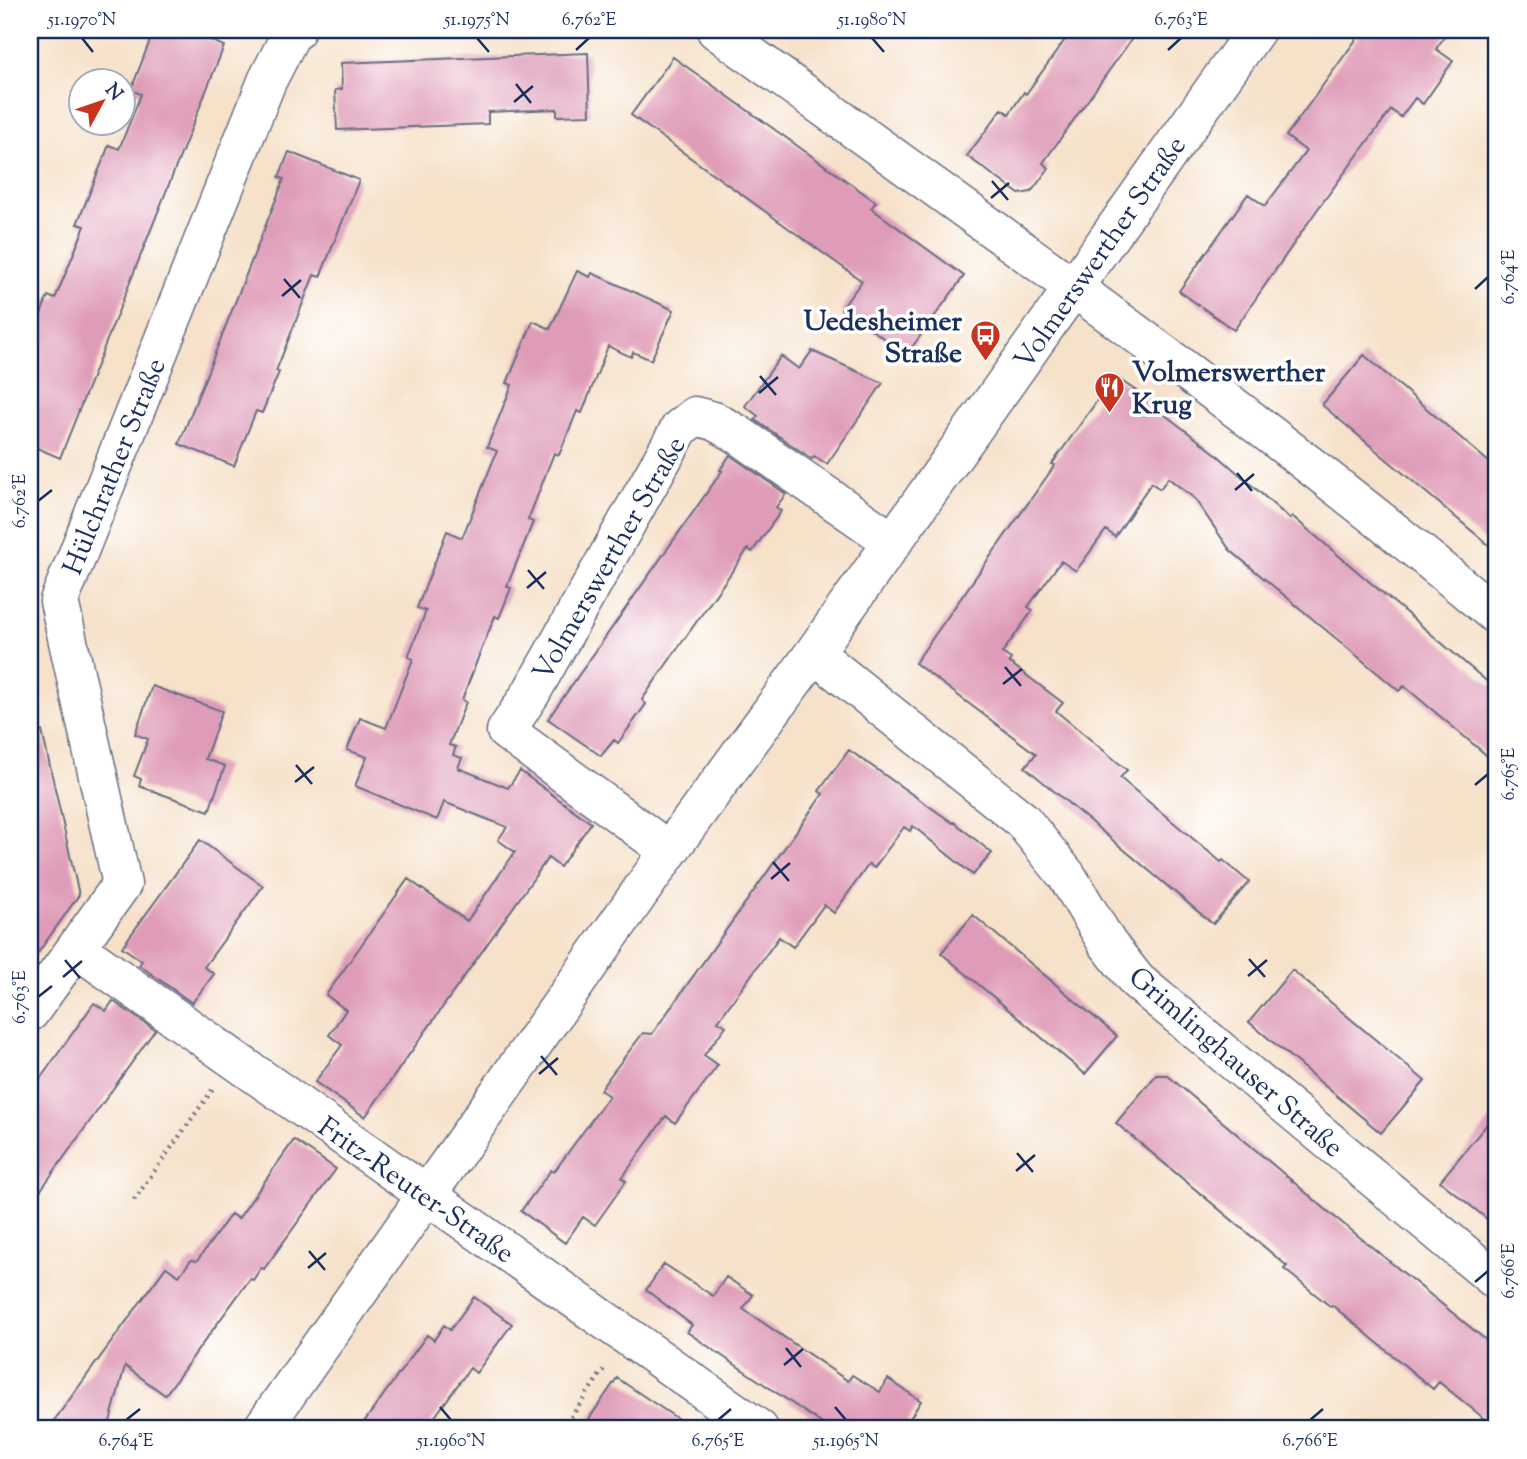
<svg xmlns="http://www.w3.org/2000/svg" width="1527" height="1459" font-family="'Sorts Mill Goudy',serif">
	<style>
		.building { fill: #df9cb8 }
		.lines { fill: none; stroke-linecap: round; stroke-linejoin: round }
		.minor-casing { stroke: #686d83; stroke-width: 41 }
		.path { stroke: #686d83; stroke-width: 4.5; stroke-dasharray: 2 5; stroke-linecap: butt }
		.minor { stroke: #fff; stroke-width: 38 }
		.ticks { fill: none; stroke: #1b2f5e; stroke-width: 2.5 }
		.labels { text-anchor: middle; stroke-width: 7; stroke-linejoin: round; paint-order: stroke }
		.street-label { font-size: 28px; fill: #1b2f5e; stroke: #fff }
		.poi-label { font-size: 28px; font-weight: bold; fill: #1b2f5e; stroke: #fff; text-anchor: end }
		.neatline { fill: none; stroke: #1b2f5e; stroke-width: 2.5 }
		.ticks-label { font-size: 18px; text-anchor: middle; fill: #1b2f5e }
	</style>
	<rect width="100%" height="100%" fill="#fff"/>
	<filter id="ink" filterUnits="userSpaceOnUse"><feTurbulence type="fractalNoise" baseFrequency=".0143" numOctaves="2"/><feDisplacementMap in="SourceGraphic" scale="14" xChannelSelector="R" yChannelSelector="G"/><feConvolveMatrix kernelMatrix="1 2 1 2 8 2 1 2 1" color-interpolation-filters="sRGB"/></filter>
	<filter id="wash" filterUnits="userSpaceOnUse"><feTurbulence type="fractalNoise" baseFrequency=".00686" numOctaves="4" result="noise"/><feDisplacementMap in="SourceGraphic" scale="28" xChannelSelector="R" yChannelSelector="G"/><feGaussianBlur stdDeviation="1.57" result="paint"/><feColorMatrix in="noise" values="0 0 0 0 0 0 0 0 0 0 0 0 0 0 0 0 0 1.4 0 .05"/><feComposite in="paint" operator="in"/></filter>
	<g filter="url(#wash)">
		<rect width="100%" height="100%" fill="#f6e1c9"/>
		<g id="blocks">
			<path class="building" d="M154,30H185L224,46L60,458L30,445V343L48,296L55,299L85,226L77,224L109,145L119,149L141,94L131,90Z
				M1072,30H1138L1043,163L1049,168L1031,192L1019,194L967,156L1002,109L1009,114L1024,92L1026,94Z
				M1363,30H1449L1436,49L1453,61L1423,104L1415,98L1401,117L1391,110L1317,210L1234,330L1179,291L1248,194L1265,206L1306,151L1286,136Z
				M588,53L590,115L557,116V109L488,112V124L337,130L335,90L342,89L341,63Z
				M673,57L876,202L871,208L964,276L907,354L841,309L862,281L631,115Z
				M289,152L359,180L320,277L314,275L276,371L279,372L262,413L256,411L234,466L179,444L284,179L279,177Z
				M577,271L590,277L592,273L674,310L651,360L633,352L631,357L608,346L582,413L577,411L559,455L554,453L528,520L533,522L507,586L511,588L499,618L495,616L478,658L462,700L466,702L449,745L456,747L453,755L462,758L458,768L508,788L520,771L591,823L560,867L548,858L365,1117L315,1082L342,1045L329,1035L346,1010L326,995L408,879L467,921L515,852L498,840L507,827L444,802L437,820L355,786L367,757L347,750L360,718L386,728L413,659L408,657L426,611L417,608L447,531L462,538L497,451L487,447L512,385L507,383L533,321L550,329Z
				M812,351L883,383L827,464L814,456L812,459L755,420L758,416L745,406L781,356L799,369Z
				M1364,355L1497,469V552L1322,405Z
				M1117,378L1154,403L1152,405L1215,453L1290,519L1292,516L1497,690V764L1404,686L1399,691L1230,550L1194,498L1168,478L1160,489L1151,483L1115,537L1106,530L1076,571L1061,561L1028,607L1033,610L1002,653L1011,659L1009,662L1063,703L1056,711L1127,770L1120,778L1221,862L1223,860L1249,882L1213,924L1025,767L1036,754L915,663L1055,465L1052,464L1109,384L1112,386Z
				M730,455L786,494L776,507L781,511L752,552L748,549L661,672L642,700L646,704L618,743L614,740L601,756L548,719L722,471L720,470Z
				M152,686L222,711L205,759L225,766L209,811L139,786L141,779L134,776L148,739L135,734Z
				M42,731L79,895L30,964V732Z
				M849,750L953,823L954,822L992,853L973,875L913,826L910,831L904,827L874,868L869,864L834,913L824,905L793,947L779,937L718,1021L726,1026L704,1055L718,1065L675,1123L666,1116L622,1178L626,1181L595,1225L583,1217L565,1243L521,1211L551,1170L554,1172L609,1096L600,1090L610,1076L643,1033L652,1034L823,794L819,791Z
				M200,840L263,886L204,967L214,974L192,1003L139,965L142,961L122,947Z
				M973,915L1117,1036L1085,1074L941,953Z
				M1292,970L1425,1081L1381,1133L1249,1022Z
				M113,1001L155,1030L30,1205V1093L94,1003L106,1011Z
				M1156,1075H1167L1330,1213L1497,1349V1429L1439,1382L1433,1389L1332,1305L1331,1307L1284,1269L1287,1266L1116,1123Z
				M1497,1112V1227L1440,1181Z
				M294,1140L336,1169L264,1269L261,1268L253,1280L250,1279L165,1395L125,1366L108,1429H48L166,1267L179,1276L191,1260L197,1261L231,1214L238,1219Z
				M664,1264L713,1296L726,1277L753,1295L743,1309L848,1381L852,1375L880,1392L888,1379L921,1401L903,1429H830L687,1332L692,1325L646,1290Z
				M474,1297L512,1324L476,1373L470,1368L426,1429H359L427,1335L434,1340L444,1325L450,1330Z
				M617,1378L645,1397L693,1429H582Z"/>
		</g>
	</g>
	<g filter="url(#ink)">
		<use href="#blocks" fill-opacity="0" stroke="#686d83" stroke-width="2"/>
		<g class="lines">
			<defs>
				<path id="minor" d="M716,30C980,220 1248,407 1497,616
					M814,653L1022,820L1067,876L1107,943L1137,981L1497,1281
					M669,851L506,731L531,693L680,428L695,416L714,421L739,435L893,542
					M76,948L759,1429
					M30,1012L122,884L59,601L267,81L290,36L296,30
					M262,1429L669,851L814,653L1256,30"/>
			</defs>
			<use href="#minor" class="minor-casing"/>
			<path class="path" d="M239,30L248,39
				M134,1200L213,1089
				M563,1429L606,1366"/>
			<use href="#minor" class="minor"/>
		</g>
	</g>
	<path class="ticks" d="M82,38L93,52M477,38L489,52M872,38L884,52M576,50L589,38M1168,50L1181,38M516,84L531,103M514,102L533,86M992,181L1008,200M991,198L1009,183M284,279L300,298M1475,289L1488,277M282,296L301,280M760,376L776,395M759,393L778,377M1237,473L1252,491M1235,490L1254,474M38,501L52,490M528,570L544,589M527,588L546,572M1005,667L1021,686M1003,684L1022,669M296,765L312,784M295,782L314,767M1475,785L1488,774M773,862L789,881M771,879L790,863M1249,959L1265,977M65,960L80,978M1248,976L1267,960M63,977L82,961M38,997L52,986M541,1056L557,1075M539,1074L558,1058M1017,1153L1033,1172M1016,1171L1035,1155M309,1251L325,1270M308,1268L326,1253M1475,1282L1488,1271M786,1348L801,1367M784,1365L803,1349M440,1407L451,1420M835,1407L846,1420M126,1420L140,1409M718,1420L731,1409M1310,1420L1323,1409"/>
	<defs>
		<symbol id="bus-pin" viewBox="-11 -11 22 30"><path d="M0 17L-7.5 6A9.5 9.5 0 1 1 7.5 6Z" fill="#c8321e" stroke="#fff"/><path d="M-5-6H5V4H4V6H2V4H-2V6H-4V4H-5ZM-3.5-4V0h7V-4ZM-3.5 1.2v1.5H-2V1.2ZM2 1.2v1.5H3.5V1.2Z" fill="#fff"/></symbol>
		<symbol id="restaurant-pin" viewBox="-11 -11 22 30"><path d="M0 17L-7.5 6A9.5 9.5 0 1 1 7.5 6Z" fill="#c8321e" stroke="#fff"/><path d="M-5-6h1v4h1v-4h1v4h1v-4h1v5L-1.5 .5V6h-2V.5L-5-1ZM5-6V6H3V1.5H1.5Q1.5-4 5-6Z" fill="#fff"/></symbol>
	</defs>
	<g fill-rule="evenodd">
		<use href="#bus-pin" x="968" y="318" width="35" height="47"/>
		<use href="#restaurant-pin" x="1092" y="370" width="35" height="47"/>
	</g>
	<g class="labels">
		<g class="street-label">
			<text transform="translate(1099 252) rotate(-55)" y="10">Volmerswerther Straße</text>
			<text transform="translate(113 466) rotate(-68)" y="10">Hülchrather Straße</text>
			<text transform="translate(608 558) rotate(-60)" y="10">Volmerswerther Straße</text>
			<text transform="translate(1237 1061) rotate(41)" y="10">Grimlinghauser Straße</text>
			<text transform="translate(417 1189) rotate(35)" y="10">Fritz-Reuter-Straße</text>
		</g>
		<g class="poi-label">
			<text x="962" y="330">Uedesheimer<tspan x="962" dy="32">Straße</tspan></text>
			<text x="1132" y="381" text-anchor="start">Volmerswerther<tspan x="1132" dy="32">Krug</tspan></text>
		</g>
	</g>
	<rect width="1527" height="1459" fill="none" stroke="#fff" stroke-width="77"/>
	<g transform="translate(102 102) rotate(50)"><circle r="33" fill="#ffffff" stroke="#a4acbf" stroke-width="2"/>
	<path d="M0-5L12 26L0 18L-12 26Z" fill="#c8321e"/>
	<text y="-10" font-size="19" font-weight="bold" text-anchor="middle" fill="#1b2f5e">N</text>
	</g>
	<rect x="38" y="38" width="1450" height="1382" class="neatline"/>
	<g class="ticks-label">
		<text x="82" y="25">51.1970°N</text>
		<text x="477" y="25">51.1975°N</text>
		<text x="589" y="25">6.762°E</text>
		<text x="872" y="25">51.1980°N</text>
		<text x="1181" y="25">6.763°E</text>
		<text transform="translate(1508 277) rotate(-90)" y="6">6.764°E</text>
		<text transform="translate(19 501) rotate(-90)" y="6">6.762°E</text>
		<text transform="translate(1508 774) rotate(-90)" y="6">6.765°E</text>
		<text transform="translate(19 997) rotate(-90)" y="6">6.763°E</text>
		<text transform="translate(1508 1271) rotate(-90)" y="6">6.766°E</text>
		<text x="126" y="1446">6.764°E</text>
		<text x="451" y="1446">51.1960°N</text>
		<text x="718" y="1446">6.765°E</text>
		<text x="846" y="1446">51.1965°N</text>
		<text x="1310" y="1446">6.766°E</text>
	</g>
</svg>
